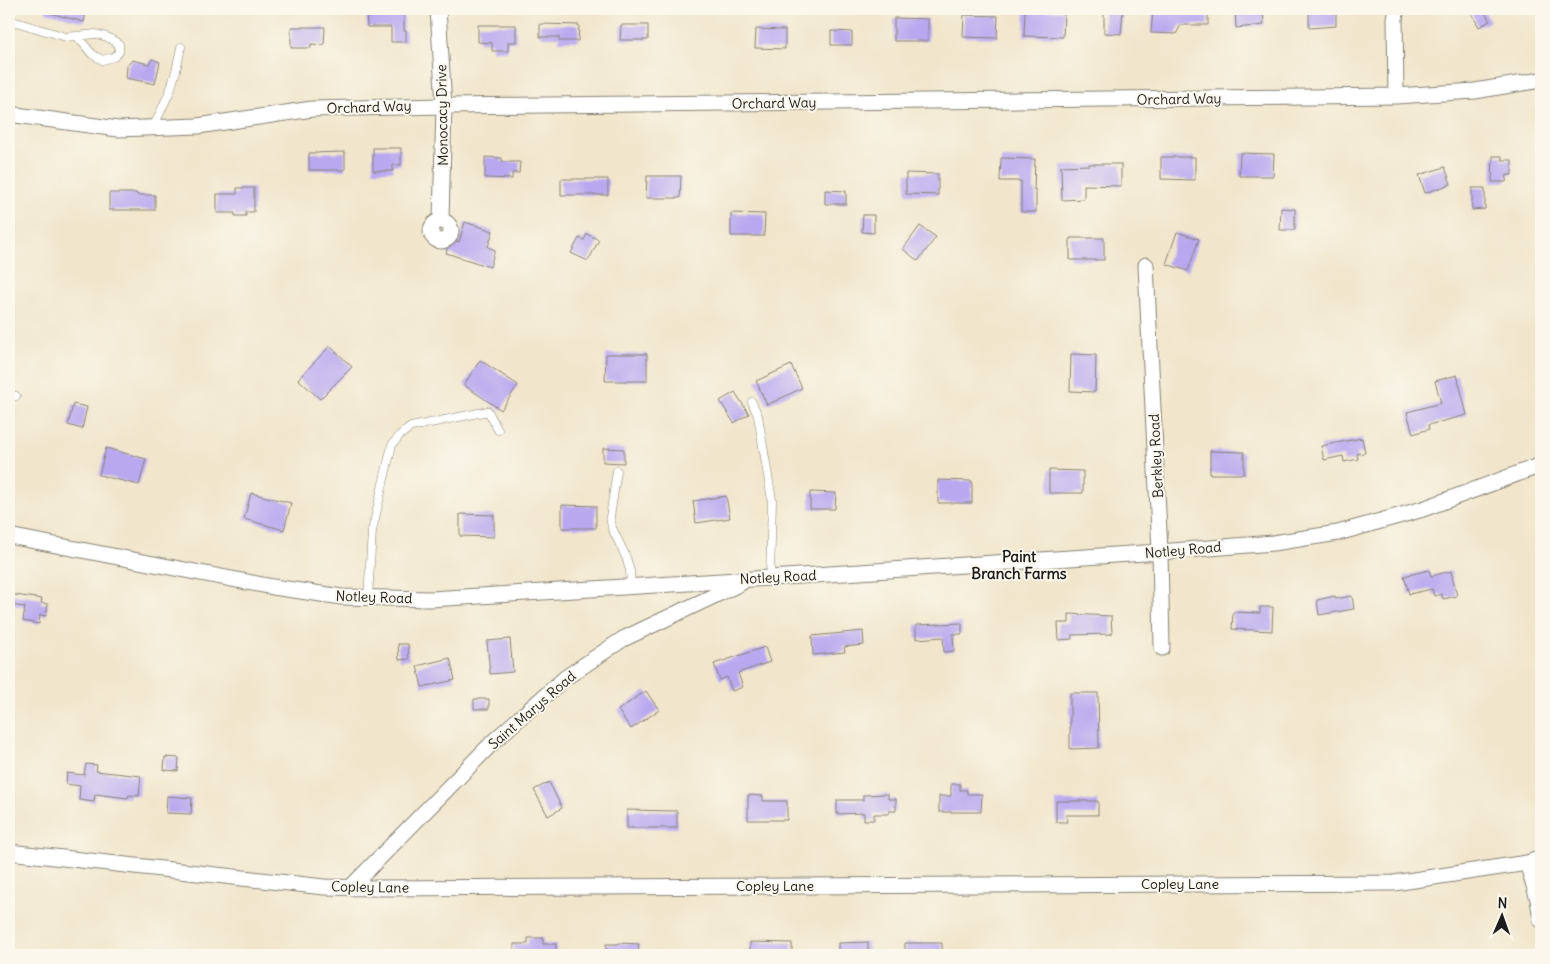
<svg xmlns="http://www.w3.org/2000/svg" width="1550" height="964" font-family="Delius,sans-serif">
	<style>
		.building { fill: #b9a8ef }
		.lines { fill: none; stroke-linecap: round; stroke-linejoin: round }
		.service-casing { stroke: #868174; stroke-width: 9 }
		.minor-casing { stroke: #868174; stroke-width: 17 }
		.service { stroke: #fff; stroke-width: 8 }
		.minor { stroke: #fff; stroke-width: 15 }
		.labels { text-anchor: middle; stroke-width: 4; stroke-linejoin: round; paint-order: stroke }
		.street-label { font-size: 14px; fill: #1c1c1c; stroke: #fbf7ec }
		.neighbourhood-label { font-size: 15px; font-weight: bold; fill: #1c1c1c; stroke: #fbf7ec }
	</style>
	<rect width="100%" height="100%" fill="#fbf7ec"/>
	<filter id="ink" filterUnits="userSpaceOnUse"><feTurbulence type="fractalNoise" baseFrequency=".02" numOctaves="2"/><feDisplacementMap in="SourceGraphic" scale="10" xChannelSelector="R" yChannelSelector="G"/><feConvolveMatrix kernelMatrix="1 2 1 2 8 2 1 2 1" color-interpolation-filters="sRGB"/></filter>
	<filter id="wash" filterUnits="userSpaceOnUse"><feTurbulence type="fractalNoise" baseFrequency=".0096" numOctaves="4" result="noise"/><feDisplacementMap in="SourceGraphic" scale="20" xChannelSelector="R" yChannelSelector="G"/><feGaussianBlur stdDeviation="1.12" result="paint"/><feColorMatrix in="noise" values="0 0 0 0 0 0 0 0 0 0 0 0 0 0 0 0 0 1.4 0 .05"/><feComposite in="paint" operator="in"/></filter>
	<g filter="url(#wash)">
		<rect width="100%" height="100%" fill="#f1e6cc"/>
		<g id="blocks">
			<path class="building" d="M46,9H87L84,22L46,12Z
				M366,9H394V13H404V31H406V42H391V27H367Z
				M1104,9H1123L1121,34L1104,33Z
				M1153,9H1208V25H1181L1176,34L1151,33Z
				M1263,9L1264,25L1236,28L1235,10Z
				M1336,9V26L1309,28V11Z
				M1469,9H1483L1490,21L1479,27Z
				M1025,10L1064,11L1063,37L1024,36Z
				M964,15L998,16L997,38L963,37Z
				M894,18L928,19V41H894Z
				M540,24L579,25L578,41H559V37H540Z
				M478,25H516V42H508V51H492V43L478,42Z
				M621,25H648V40H620Z
				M291,27H325L324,45L311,44V48H291Z
				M756,29L785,30V49L755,48Z
				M831,31L852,32V45H831Z
				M152,59L160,62L155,84L126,78L127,66L132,60L149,64Z
				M373,148H401V165H393V171H373Z
				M345,152V170H309V153Z
				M1240,153L1274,154L1273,176H1239Z
				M1493,156H1502V160H1512V175H1507L1506,182H1492Z
				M485,157L502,158V162H520L519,173H512V179L485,178Z
				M1161,157H1195V180L1161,179Z
				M1001,158L1035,159L1034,190H1036V212H1021V181H1000Z
				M1089,164H1121V186L1084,185V199L1062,200L1061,166L1089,165Z
				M1445,167L1451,184L1425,193L1419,175Z
				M906,173L938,174V195L906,194Z
				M647,176H681L680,198H646Z
				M561,179H608V195H561Z
				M237,188H254V212H246V216H235V213H217V194H237Z
				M1472,188H1485V209L1472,210Z
				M825,190L846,191V204H825Z
				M109,193H136L137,195H155V210H109Z
				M1281,208L1295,209V230H1280Z
				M731,213L765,214L764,236H731Z
				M863,215H874V233L862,232Z
				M465,222L493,231L488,247L495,250L490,267L446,253L450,239L459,242Z
				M920,226L936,237L918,261L903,249Z
				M1177,232L1199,239L1188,271L1166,264Z
				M587,234L599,240L588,261L571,253L579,238L584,240Z
				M1070,238H1104V260H1070Z
				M330,346L352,367L320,399L298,379Z
				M606,354H647V381H605Z
				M1071,354L1096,355L1095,392L1070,391Z
				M480,360L518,385L501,410L464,385Z
				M791,365L802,388L767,405L756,381Z
				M1457,375L1467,415L1428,425L1429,429L1413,434L1407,412L1441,403L1435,381Z
				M735,392L749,414L734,423L720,401Z
				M73,404L87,407L82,429L68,425Z
				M1362,438L1365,453L1357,454L1358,459L1344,462L1343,456L1324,460L1321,446Z
				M106,448L146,459L139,485L99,475Z
				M603,448L624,449V463L603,462Z
				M1210,451L1244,452V474H1210Z
				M1049,470L1083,471V493H1049Z
				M938,480L972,481V503H938Z
				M810,492L836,493L835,509H810Z
				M251,493L291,503L284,530L244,519Z
				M726,496L730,518L696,523L693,501Z
				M562,505L596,506V528H562Z
				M460,514L494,515V537L460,536Z
				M1429,570L1431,576L1451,571L1457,596L1443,599L1442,594L1434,596L1432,589L1409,594L1404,576Z
				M9,594L42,599L41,603L48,604L46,616L40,615L39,624L23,621L25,607L9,605Z
				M1335,596V599L1352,596L1354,609L1319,615L1317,600Z
				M1260,607H1273L1272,631L1232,629L1233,612L1260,613Z
				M1069,614L1111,616L1112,634L1072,635V639L1059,640L1058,623H1069Z
				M962,623V634H953L954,651L944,652L943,637L916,639V625Z
				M863,631L864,645L844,647L845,652L813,655L812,636Z
				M510,639L513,672L490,674L487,641Z
				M398,644H408L409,659L399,660Z
				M765,647L770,662L738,673L743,687L732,691L727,677L720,680L714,664Z
				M450,658L455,680L422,687L417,666Z
				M646,691L659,710L631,729L618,710Z
				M1070,693H1098L1099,748L1070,749Z
				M474,699H489V709H474Z
				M165,757L179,758L178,771L164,770Z
				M86,764L97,765L96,771L141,776L139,796L129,795L128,798L95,794L94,802L79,800L80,786L66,784L67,773L84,775Z
				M549,782L562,808L548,816L534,790Z
				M951,784H960V790H967V794H982L981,812H939V796H951Z
				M888,794V799H896V811H889V814H874V820H864V813L837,814V800H863V795Z
				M748,795L763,796V801H787V820H748Z
				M167,796L192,798L191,814L166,813Z
				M1056,801H1098V815H1066L1067,822H1056Z
				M627,810L677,811V828H627Z
				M528,938H543V944H556V955H514V944H528Z
				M750,942L792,943V955H750Z
				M868,942V955H838V943Z
				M619,943L639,944L638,955H606V944H618Z
				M905,943H942V955H905Z"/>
		</g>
	</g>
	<g filter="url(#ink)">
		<use href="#blocks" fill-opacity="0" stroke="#868174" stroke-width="1"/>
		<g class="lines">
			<defs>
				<path id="service" d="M9,20L66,37L96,34L107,37L119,44V52L114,57L102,60L92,54L77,36
					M153,128L170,91L176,71L181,47
					M9,395L16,396
					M752,402L758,416L772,500L770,578
					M617,471L610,517L612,528L626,557L630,571L631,586
					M368,598L372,531L392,445L400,435L411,427L488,411L498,430"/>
				<path id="minor" d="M438,9L444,106L441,220
					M1396,96L1395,19L1397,9
					M9,114L118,129L198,126L312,109L444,106L1396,96L1475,91L1541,80
					M431 231a10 10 0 1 1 20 0a10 10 0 1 1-20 0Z
					M1146,265L1160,552L1162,648
					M9,536L273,587L342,597L431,599L770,578L1160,552L1273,543L1338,533L1423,509L1541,465
					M9,852L324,887L375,888L1394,883L1527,863L1541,858
					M1527,863L1538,899L1541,920
					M350,888L496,739L565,678L623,639L741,583"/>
			</defs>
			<use href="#service" class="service-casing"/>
			<use href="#minor" class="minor-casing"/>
			<use href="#service" class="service"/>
			<use href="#minor" class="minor"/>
		</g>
	</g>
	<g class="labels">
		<g class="street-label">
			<text transform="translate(1179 99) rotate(-1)" y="5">Orchard Way</text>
			<text transform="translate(774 103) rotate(-1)" y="5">Orchard Way</text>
			<text transform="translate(369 107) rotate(-2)" y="5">Orchard Way</text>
			<text transform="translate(442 115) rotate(-91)" y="5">Monocacy Drive</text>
			<text transform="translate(1156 456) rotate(-93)" y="5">Berkley Road</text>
			<text transform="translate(1183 550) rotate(-5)" y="5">Notley Road</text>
			<text transform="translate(778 577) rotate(-3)" y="5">Notley Road</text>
			<text transform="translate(374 597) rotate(2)" y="5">Notley Road</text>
			<text transform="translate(532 710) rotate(-41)" y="5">Saint Marys Road</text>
			<text x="1180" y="889">Copley Lane</text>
			<text x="775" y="891">Copley Lane</text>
			<text transform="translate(370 887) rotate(1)" y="5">Copley Lane</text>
		</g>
		<g class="neighbourhood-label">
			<text x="1019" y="562">Paint<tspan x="1019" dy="17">Branch Farms</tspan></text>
		</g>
	</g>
	<rect width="1550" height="964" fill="none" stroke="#fbf7ec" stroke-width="30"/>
	<g transform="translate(1502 916) rotate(2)" stroke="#fbf7ec" stroke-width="4" paint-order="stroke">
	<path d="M0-4L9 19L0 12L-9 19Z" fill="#1c1c1c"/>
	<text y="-8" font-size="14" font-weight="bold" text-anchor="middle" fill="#1c1c1c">N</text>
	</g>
</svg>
